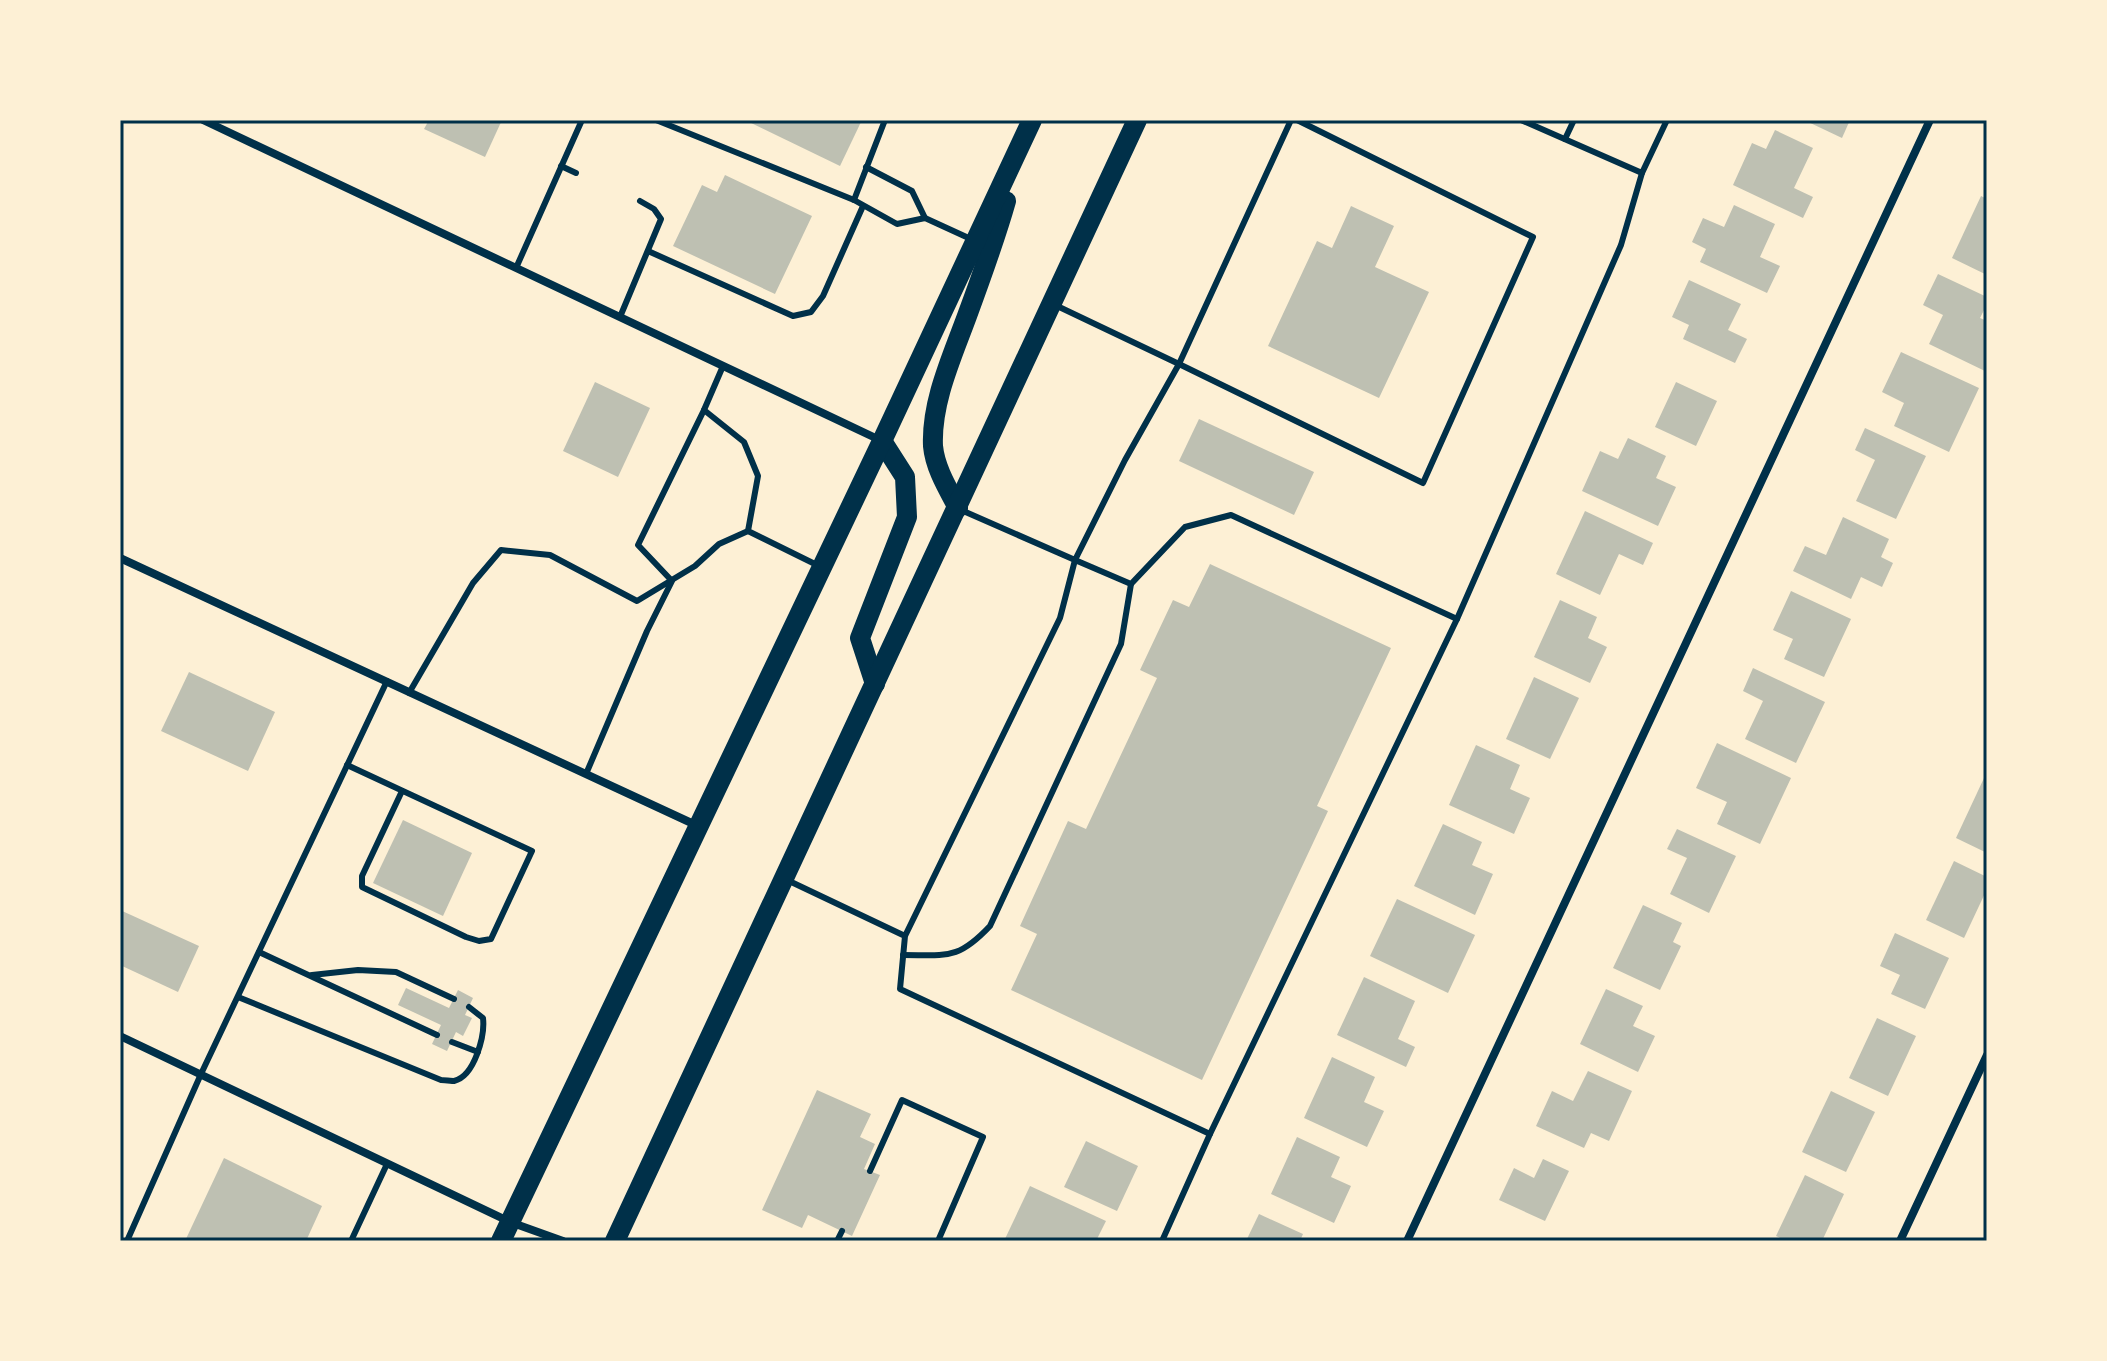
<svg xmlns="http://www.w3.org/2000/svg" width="2107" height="1361" font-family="'Noto Sans',sans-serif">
<rect width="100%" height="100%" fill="#fdf0d5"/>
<g fill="#bec0b2">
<polygon points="429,120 502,120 485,157 424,129"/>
<polygon points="745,120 857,120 861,122 840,166"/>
<polygon points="1804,120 1850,120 1842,138"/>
<polygon points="1775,130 1813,148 1794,188 1813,197 1803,218 1733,185 1752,143 1766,149"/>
<polygon points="725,175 812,216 775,294 673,246 702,185 717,192"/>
<polygon points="1981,196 1987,199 1987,275 1952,258"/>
<polygon points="1734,205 1775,224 1760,257 1780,266 1767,293 1700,262 1706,249 1692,242 1703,218 1724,227"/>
<polygon points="1351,206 1394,226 1375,267 1429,292 1379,398 1268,346 1317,241 1332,248"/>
<polygon points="1938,274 1987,297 1987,304 1980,318 1987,321 1987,372 1929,344 1943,315 1923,305"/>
<polygon points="1689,280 1741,304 1728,330 1747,339 1735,363 1683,339 1689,325 1672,317"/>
<polygon points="1901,352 1979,388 1949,452 1894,426 1904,403 1882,392"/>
<polygon points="595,382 650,408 618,477 563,451"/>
<polygon points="1676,382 1717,401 1696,446 1655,427"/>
<polygon points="1199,419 1314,472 1294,515 1179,461"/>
<polygon points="1865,428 1926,456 1896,519 1856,501 1875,460 1855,450"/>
<polygon points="1628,438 1666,456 1656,478 1676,487 1658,526 1582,491 1600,451 1618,459"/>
<polygon points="1585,511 1653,543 1643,565 1619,554 1600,595 1556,574"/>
<polygon points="1843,517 1889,539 1881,557 1893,563 1882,587 1861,577 1851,599 1793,571 1805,546 1826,555"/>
<polygon points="1210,564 1391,648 1317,806 1328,811 1202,1080 1011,990 1037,934 1020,926 1068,821 1086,829 1157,678 1140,670 1173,600 1189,607"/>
<polygon points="1791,591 1851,619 1824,677 1784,659 1793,639 1773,630"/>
<polygon points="1560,600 1597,617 1588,638 1607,647 1590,683 1534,657"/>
<polygon points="1753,668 1825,702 1796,763 1745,739 1763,701 1743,691"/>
<polygon points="189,672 275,712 248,771 161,731"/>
<polygon points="1534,677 1579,698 1550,759 1506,739"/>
<polygon points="1717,743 1791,778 1760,844 1717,824 1727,802 1696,788"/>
<polygon points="1476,745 1520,765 1510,789 1530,798 1514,834 1449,805"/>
<polygon points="1984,778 1987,779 1987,853 1956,838"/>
<polygon points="403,820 472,853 443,916 373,883"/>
<polygon points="1443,824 1482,842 1472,865 1493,874 1475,915 1414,886"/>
<polygon points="1677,829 1736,856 1709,913 1670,894 1687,858 1667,849"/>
<polygon points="1954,861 1987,877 1987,889 1964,938 1926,920"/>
<polygon points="1397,899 1475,935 1448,993 1370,956"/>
<polygon points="1643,905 1682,923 1673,942 1681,946 1660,990 1613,968"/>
<polygon points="120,910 199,946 178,992 120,965"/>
<polygon points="1895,933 1949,958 1925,1009 1891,994 1900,975 1880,966"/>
<polygon points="1364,977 1415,1001 1398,1039 1415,1047 1406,1067 1337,1035"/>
<polygon points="406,988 449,1008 458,990 473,998 465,1015 472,1018 463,1036 456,1032 447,1051 432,1044 441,1025 398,1005"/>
<polygon points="1606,989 1643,1006 1633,1026 1655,1036 1638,1072 1580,1044"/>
<polygon points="1877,1018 1916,1036 1888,1096 1849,1078"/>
<polygon points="1332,1057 1375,1077 1364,1102 1384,1111 1367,1147 1304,1118"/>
<polygon points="1588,1071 1632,1091 1609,1141 1591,1133 1584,1148 1536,1126 1552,1091 1573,1101"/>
<polygon points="817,1090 871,1114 860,1137 875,1144 864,1169 880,1175 852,1236 808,1215 802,1228 762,1210"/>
<polygon points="1831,1091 1875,1112 1846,1172 1802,1152"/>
<polygon points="1297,1137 1340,1157 1331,1177 1351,1186 1334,1223 1271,1194"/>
<polygon points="1086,1141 1138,1166 1117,1211 1064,1187"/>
<polygon points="224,1158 322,1206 306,1241 185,1241"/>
<polygon points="1543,1159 1569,1171 1545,1221 1499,1200 1514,1168 1534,1178"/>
<polygon points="1805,1175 1844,1194 1822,1241 1787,1241 1776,1236"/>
<polygon points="1030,1186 1106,1221 1096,1241 1004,1241"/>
<polygon points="1259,1214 1303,1234 1300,1241 1246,1241"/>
</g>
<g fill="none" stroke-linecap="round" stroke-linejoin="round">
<g stroke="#003049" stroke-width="6">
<polyline points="656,120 854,200 897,224 925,218 973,240"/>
<polyline points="1291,120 1179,364 1423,483 1533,237 1297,120"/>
<polyline points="1521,120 1642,173 1667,120"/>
<polyline points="1565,139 1574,120"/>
<polyline points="561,166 576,173"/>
<polyline points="866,167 912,191 925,218"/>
<polyline points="854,200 885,120"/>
<polyline points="648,251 793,316 811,312 823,296 863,206"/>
<polyline points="516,268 582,120"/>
<polyline points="620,317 661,219 654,209 640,201"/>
<polyline points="723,366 704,410 744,442 758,476 748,531 819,566"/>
<polyline points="961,510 1075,560 1125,460 1179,364 1055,305"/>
<polyline points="1457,619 1621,245 1642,173"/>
<polyline points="409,693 473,583 501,550 550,555 637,601 695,566 719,544 748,531"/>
<polyline points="347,765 532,851 491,939 479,941 466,937 362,887 362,876 402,791"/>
<polyline points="586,774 647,631 672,581 638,545 704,410"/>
<polyline points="787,880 905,936 1060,618 1075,560 1131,584 1185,527 1231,515 1457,619 1210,1134 900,989 905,936"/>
<polyline points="259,952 437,1035"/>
<path d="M903,955c45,0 55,5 87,-29l131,-282 10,-60"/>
<polyline points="312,975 358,970 396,972 454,999"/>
<path d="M238,997l203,83c1,0 12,1 13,1 21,-5 31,-46 29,-63l-14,-11"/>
<polyline points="452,1042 478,1052"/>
<polyline points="870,1171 902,1100 983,1137 938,1241"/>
<polyline points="127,1241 201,1074 387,681"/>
<polyline points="351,1241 387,1164"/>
<polyline points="837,1241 842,1231"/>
<polyline points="1162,1241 1210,1134"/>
</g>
<g stroke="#003049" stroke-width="8">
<polyline points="203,120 882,441"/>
<polyline points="120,558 698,826"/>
<polyline points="120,1036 510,1222 563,1241"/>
<polyline points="1407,1241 1930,120"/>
<polyline points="1900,1241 1987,1055"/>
</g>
<g stroke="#003049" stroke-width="20">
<path d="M958,508c-10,-19 -23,-40 -25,-62 -2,-44 19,-89 34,-130 14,-38 28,-76 39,-115"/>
<polyline points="875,684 860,638 907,517 905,477 882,441"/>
<polyline points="501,1241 882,441 1032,120"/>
<polyline points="615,1241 1137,120"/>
</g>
</g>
<rect width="2107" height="1361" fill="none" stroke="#fdf0d5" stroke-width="244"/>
<rect x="122" y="122" width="1863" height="1117" fill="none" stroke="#003049" stroke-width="3"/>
</svg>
